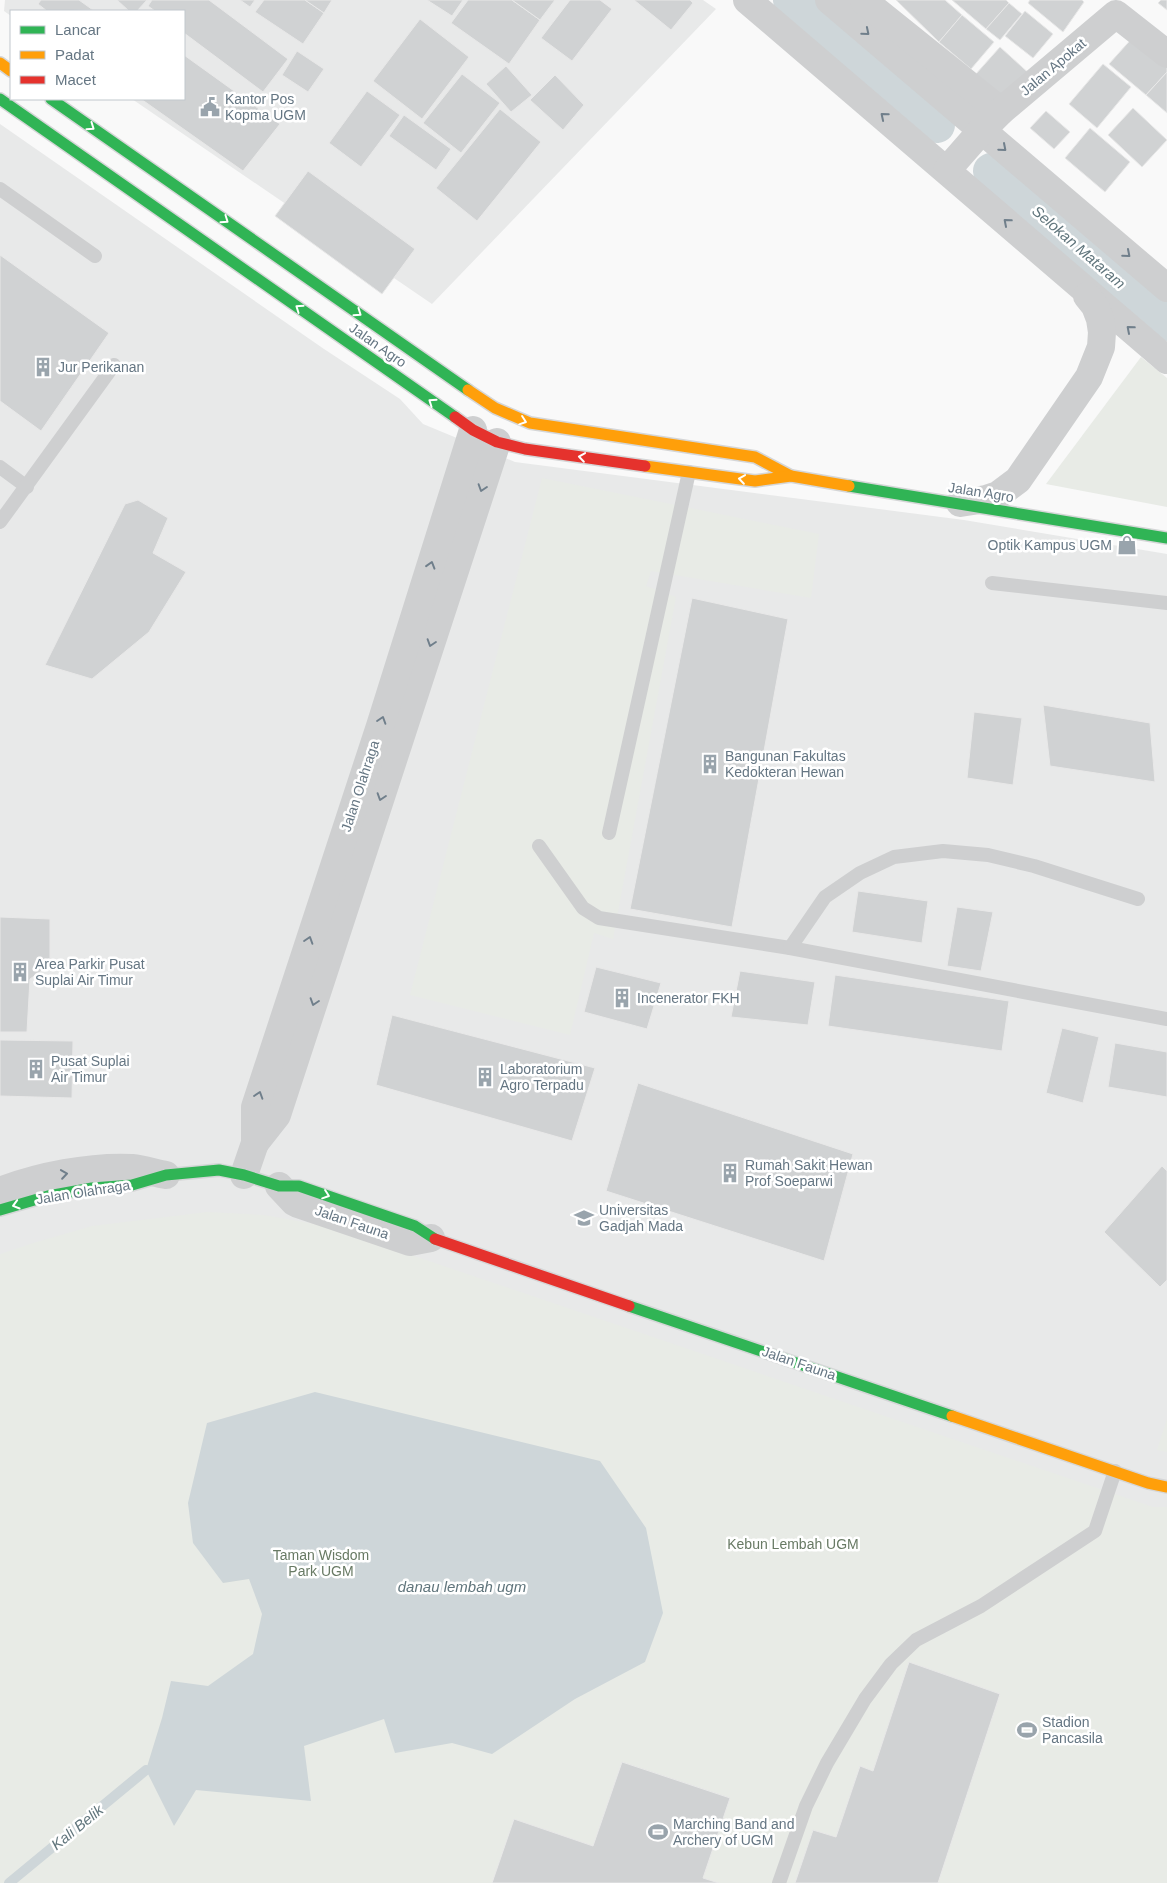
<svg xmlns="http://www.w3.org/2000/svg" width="1167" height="1883" font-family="Arial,sans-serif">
<rect width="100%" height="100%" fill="#f9f9f9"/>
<g fill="#e8e9e9">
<polygon points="5,0 703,0 716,9 432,304 132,99 184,99 184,11 11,11 11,16 4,11"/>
<polygon points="0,124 324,349 400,399 423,424 515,462 964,520 1167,554 1167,1883 0,1883"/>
</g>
<g fill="#e8ebe6">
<polygon points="1141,357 1167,378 1167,507 1046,484"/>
<polygon points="542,478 819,534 811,598 651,571 646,586 676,597 613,939 594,933 570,1035 410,995"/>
<polygon points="207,1212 264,1215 326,1226 1153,1507 1167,1507 1167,1883 0,1883 0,1254 30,1244 92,1226"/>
<polygon points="1167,1419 1167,1452 1157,1450"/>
</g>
<polygon fill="#ced6d9" points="315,1392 600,1461 646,1528 663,1613 645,1662 575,1699 492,1754 452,1743 395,1753 384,1719 304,1746 311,1801 196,1790 174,1826 146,1770 162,1718 171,1681 208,1686 253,1654 262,1614 249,1579 223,1583 193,1543 188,1503 207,1423"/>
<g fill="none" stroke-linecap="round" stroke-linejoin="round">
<polyline stroke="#ced6d9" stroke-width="10" points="9,1883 146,1770"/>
<g stroke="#ced6d9" stroke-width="36">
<polyline points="791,0 937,125"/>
<polyline points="991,171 1167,323"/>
</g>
</g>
<g fill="#d0d2d3" stroke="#e8e8e8">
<polygon points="41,0 79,0 93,10 47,11 38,4"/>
<polygon points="117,0 147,0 137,11 129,11"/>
<polygon points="152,0 209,0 288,59 263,92 184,33 184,11 155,11 148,6"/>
<polygon points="240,0 255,0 250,7"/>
<polygon points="264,0 305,0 324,13 303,44 255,12"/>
<polygon points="305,0 332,0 324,13"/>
<polygon points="427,0 463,0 452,16"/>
<polygon points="468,0 512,0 540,20 509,64 451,23"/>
<polygon points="512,0 555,0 540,20"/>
<polygon points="570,0 600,0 612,9 572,61 541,38"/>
<polygon points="634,0 690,0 693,3 671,30"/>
<polygon points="896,0 945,0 962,15 939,42"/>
<polygon points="952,0 1006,0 1009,3 986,29"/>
<polygon points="1030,0 1082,0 1084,2 1063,32 1028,3"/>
<polygon points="1161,0 1167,0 1167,10 1158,3"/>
<polygon points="1009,3 1022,14 1000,40 986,29"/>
<polygon points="1025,11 1053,34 1033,58 1005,36"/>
<polygon points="962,15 994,42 971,69 939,42"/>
<polygon points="420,19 469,57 422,119 373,81"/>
<polygon points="1135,35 1167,62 1167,72 1146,95 1109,64"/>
<polygon points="1000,47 1033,77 1008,105 975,75"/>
<polygon points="297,51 324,69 308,92 282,75"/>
<polygon points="184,55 280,124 243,171 141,99 184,99"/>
<polygon points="1103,64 1131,87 1097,128 1069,104"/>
<polygon points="506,66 532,95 511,112 486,84"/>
<polygon points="1167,72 1167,113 1146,95"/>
<polygon points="462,74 500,103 461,153 423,123"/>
<polygon points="555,75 584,105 563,130 530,100"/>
<polygon points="367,91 400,115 361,167 329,143"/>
<polygon points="1133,108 1167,140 1142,167 1108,135"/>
<polygon points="500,109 541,142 477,221 436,188"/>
<polygon points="1046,111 1070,132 1054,149 1030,128"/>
<polygon points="404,115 451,149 436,170 389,136"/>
<polygon points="1090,128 1130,162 1105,192 1065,158"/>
<polygon points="308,171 415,249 382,294 275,216"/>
<polygon points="0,255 109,333 41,431 0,401"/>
<polygon points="138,500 168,518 153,553 186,572 149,632 92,679 45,665 125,504"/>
<polygon points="692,598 788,619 732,927 630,909"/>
<polygon points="1043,705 1150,723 1155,782 1050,766"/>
<polygon points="974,712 1022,718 1013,785 967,778"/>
<polygon points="858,891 928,901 922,943 852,932"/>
<polygon points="957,907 993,912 981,971 947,966"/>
<polygon points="0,917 50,919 50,965 30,979 27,1032 0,1032"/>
<polygon points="596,967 661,983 647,1029 584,1012"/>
<polygon points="740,971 815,982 808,1025 731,1017"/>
<polygon points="835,975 1009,1001 1002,1051 828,1026"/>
<polygon points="392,1015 595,1068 572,1141 376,1085"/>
<polygon points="1062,1028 1099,1037 1083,1103 1046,1093"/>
<polygon points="0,1040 73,1041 72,1098 0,1096"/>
<polygon points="1115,1043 1167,1052 1167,1097 1108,1087"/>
<polygon points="638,1083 853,1154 824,1261 606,1191"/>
<polygon points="1162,1166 1167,1171 1167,1280 1160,1287 1104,1232"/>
<polygon points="909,1662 1000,1694 938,1883 795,1883 813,1830 836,1837 860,1766 873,1771"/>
<polygon points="622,1762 730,1798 703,1878 719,1883 492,1883 514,1819 593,1846"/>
</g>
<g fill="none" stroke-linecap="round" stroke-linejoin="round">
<defs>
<g id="fast">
<polyline points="0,99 455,417"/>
<polyline points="51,99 468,390"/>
<polyline points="849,486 1167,538"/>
<polyline points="0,1210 48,1196 92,1188 132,1185 166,1175 219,1170 244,1175 279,1186 299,1186 415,1226 435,1239"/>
<polyline points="629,1306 952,1416"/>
</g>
<g id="slow">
<polyline points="0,63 11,71"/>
<polyline points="468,390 495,408 530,423 755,457 791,476"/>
<polyline points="645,466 755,481 791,476 849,486"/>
<polyline points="952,1416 1148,1483 1167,1487"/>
</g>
<g id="jam">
<polyline points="455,417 473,430 497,442 525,449 645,466"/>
<polyline points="435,1239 629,1306"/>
</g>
</defs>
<use href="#fast" stroke="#d5d6d7" stroke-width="14"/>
<use href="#slow" stroke="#d5d6d7" stroke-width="14"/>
<use href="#jam" stroke="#d5d6d7" stroke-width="14"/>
<g stroke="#cecfd0" stroke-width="14">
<polyline points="0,189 95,256"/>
<polyline points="0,467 27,487"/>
<polyline points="0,522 114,365"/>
<polyline points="992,583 1167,603"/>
<polyline points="609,833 689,472"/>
<polyline points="539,846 583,908 599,918 790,948 1167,1019"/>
<polyline points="790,948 825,897 860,873 894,857 943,851 988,855 1034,866 1138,899"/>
<polyline points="779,1883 806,1806 827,1763 865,1699 891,1664 916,1640 981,1606 1095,1531 1115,1471"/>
</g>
<g stroke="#cecfd0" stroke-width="28">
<polyline points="747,0 1167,360"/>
<polyline points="829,0 1167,288"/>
<polyline points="865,0 864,1 1001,111"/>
<polyline points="947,170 982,130 1001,111 1116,14 1167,54"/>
<polyline points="960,503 986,499 998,495 1018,480 1089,377 1101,347 1102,332 1100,319 1095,306 1087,296"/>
<polyline points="255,1143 277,1115 497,442"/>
<polyline points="244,1175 255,1143 255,1107 380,726 473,430"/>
<polyline points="279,1186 294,1202 298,1204 410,1242 431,1238"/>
<path d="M0,1191c39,-15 90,-25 132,-23 11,1 23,5 34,7"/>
</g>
<use href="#fast" stroke="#30b455" stroke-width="11"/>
<use href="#slow" stroke="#ff9f0a" stroke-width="11"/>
<use href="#jam" stroke="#e5322d" stroke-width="11"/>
</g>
<defs><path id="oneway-chevron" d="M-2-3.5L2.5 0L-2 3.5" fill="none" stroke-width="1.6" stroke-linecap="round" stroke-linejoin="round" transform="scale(1.25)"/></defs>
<g stroke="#707f8b">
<use href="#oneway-chevron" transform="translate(866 32) rotate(40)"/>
<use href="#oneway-chevron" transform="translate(884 116) rotate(-140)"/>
<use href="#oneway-chevron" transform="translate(1003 148) rotate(41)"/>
<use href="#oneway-chevron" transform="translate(1007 222) rotate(-139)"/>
<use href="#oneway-chevron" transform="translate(1127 254) rotate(41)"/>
<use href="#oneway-chevron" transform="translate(1130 329) rotate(-139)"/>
<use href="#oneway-chevron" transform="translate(482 488) rotate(108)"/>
<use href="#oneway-chevron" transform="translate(431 565) rotate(-73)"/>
<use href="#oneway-chevron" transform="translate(431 643) rotate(108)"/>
<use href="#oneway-chevron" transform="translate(382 720) rotate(-72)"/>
<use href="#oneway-chevron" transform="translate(381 797) rotate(108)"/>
<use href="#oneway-chevron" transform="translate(309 940) rotate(-72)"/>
<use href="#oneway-chevron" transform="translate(314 1002) rotate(108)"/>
<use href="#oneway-chevron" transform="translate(259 1095) rotate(-72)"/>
<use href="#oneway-chevron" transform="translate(64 1174) rotate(-8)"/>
</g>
<g stroke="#fff">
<use href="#oneway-chevron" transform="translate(91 127) rotate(35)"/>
<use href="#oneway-chevron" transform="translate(225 220) rotate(35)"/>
<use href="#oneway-chevron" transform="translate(299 308) rotate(-145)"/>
<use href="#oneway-chevron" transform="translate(358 313) rotate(35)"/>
<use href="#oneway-chevron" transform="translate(432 402) rotate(-145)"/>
<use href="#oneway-chevron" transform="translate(523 421) rotate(19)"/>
<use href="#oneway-chevron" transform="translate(582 457) rotate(-172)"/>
<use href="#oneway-chevron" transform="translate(742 479) rotate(-172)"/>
<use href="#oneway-chevron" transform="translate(326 1195) rotate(19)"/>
<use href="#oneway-chevron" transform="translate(16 1205) rotate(164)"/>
</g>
<defs>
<symbol id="civic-bare" viewBox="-9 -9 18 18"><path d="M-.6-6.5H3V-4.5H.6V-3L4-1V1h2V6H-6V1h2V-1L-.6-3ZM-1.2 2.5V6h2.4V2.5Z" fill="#99a4ac" stroke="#fff" stroke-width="2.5" paint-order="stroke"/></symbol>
<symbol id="building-bare" viewBox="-9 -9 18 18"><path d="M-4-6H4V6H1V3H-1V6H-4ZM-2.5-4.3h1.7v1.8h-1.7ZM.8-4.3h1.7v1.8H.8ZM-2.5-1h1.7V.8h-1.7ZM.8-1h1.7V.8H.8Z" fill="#99a4ac" stroke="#fff" stroke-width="2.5" paint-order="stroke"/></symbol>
<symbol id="shop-bare" viewBox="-9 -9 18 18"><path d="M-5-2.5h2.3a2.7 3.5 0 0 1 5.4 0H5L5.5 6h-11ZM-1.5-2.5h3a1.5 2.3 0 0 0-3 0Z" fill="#99a4ac" stroke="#fff" stroke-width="2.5" paint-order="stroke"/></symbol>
<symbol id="university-bare" viewBox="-9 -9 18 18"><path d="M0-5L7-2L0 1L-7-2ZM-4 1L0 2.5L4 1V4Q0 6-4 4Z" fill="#99a4ac" stroke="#fff" stroke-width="2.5" paint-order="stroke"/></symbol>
<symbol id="stadium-bare" viewBox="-9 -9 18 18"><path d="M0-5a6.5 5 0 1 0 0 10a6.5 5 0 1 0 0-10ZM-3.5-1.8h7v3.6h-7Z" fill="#99a4ac" stroke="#fff" stroke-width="2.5" paint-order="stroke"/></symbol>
</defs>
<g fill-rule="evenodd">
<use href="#civic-bare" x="196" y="93" width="28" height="28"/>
<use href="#building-bare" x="29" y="353" width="28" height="28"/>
<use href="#shop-bare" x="1113" y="531" width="28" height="28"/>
<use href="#building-bare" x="696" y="750" width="28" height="28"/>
<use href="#building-bare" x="6" y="958" width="28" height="28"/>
<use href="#building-bare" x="608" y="984" width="28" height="28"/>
<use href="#building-bare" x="22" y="1055" width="28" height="28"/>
<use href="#building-bare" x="471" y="1063" width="28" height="28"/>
<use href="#building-bare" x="716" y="1159" width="28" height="28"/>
<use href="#university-bare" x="570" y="1204" width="28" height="28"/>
<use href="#stadium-bare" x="1013" y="1716" width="28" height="28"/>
<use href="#stadium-bare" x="644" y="1818" width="28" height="28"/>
</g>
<g text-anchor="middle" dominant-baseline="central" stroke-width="5" stroke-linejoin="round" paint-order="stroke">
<g font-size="14" fill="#657683" stroke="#fff">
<text transform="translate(1053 67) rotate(-40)">Jalan Apokat</text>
<text transform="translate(378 345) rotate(35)">Jalan Agro</text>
<text transform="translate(981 492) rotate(9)">Jalan Agro</text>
<text transform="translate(360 786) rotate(-72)">Jalan Olahraga</text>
<text transform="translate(83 1192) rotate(-9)">Jalan Olahraga</text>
<text transform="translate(352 1222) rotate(19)">Jalan Fauna</text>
<text transform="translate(799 1363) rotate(19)">Jalan Fauna</text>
</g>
<g font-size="14" fill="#657683" stroke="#fff" text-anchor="start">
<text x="225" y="99">Kantor Pos<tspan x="225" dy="16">Kopma UGM</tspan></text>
<text x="58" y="367">Jur Perikanan</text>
<text x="1112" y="545" text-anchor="end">Optik Kampus UGM</text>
<text x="725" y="756">Bangunan Fakultas<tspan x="725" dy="16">Kedokteran Hewan</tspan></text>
<text x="35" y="964">Area Parkir Pusat<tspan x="35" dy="16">Suplai Air Timur</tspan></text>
<text x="637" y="998">Incenerator FKH</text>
<text x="51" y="1061">Pusat Suplai<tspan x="51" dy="16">Air Timur</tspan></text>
<text x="500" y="1069">Laboratorium<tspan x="500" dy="16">Agro Terpadu</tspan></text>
<text x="745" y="1165">Rumah Sakit Hewan<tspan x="745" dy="16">Prof Soeparwi</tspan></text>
<text x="599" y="1210">Universitas<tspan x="599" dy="16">Gadjah Mada</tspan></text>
<text x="1042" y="1722">Stadion<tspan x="1042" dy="16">Pancasila</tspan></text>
<text x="673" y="1824">Marching Band and<tspan x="673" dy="16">Archery of UGM</tspan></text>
</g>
<g font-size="14" fill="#687a64" stroke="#fff">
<text x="793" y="1544">Kebun Lembah UGM</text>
<text x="321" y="1555">Taman Wisdom<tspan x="321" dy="16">Park UGM</tspan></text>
</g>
<g font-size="15" font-style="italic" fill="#60757c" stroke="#fff">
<text transform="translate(1079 247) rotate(41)">Selokan Mataram</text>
<text x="462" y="1586">danau lembah ugm</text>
<text transform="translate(77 1827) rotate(-39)">Kali Belik</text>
</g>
</g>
<rect x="10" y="10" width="175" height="90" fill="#ffffff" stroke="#c1c8cd"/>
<rect x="20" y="26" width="25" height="8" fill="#30b455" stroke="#c1c8cd"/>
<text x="55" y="35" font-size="15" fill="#657683">Lancar</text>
<rect x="20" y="51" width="25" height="8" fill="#ff9f0a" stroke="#c1c8cd"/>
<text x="55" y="60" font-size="15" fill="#657683">Padat</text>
<rect x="20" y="76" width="25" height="8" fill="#e5322d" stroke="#c1c8cd"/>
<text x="55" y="85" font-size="15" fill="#657683">Macet</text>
</svg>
